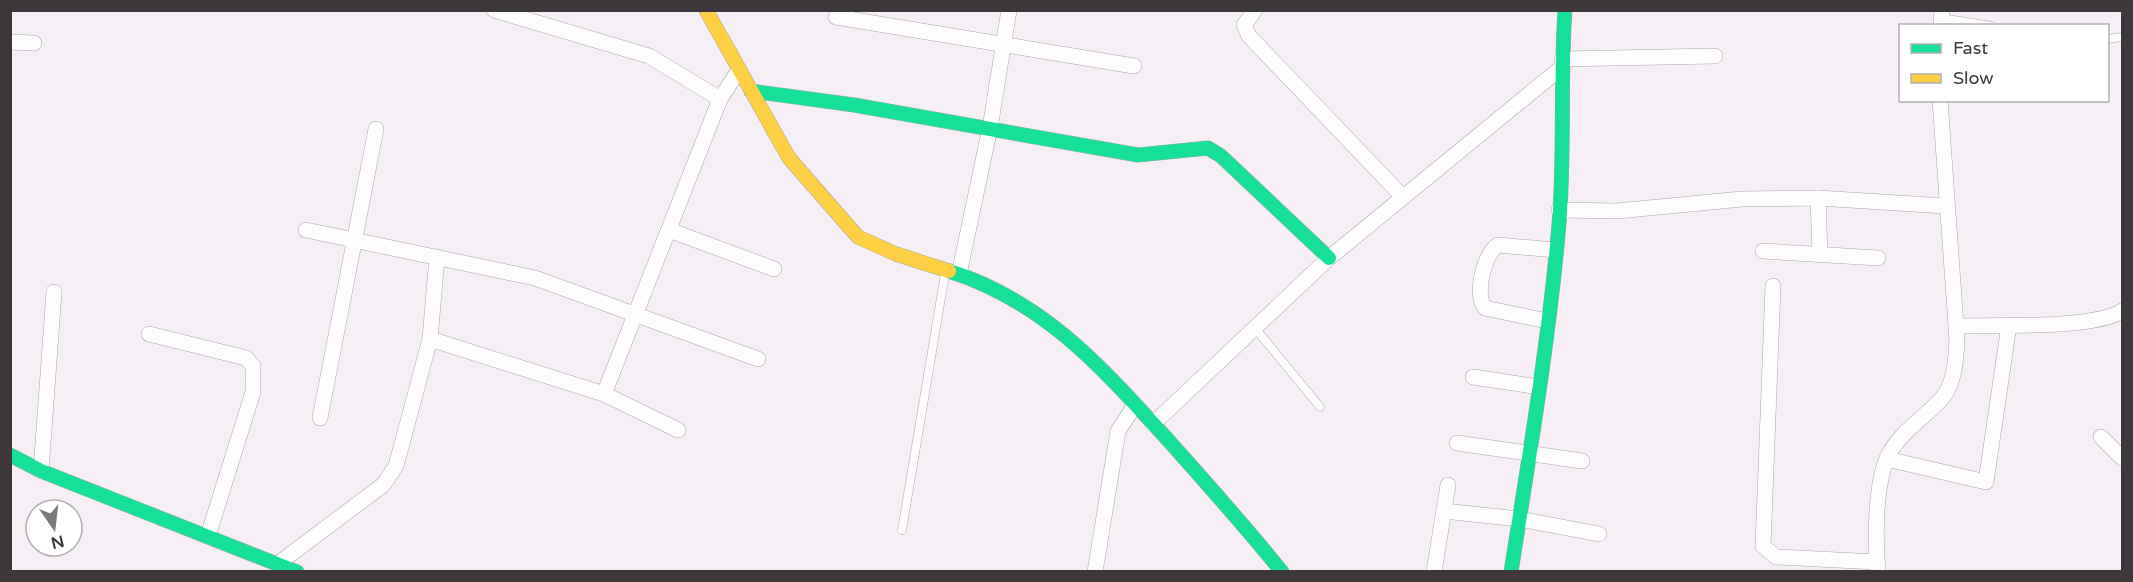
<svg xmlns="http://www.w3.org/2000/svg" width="2133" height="582" font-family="'Varela Round',sans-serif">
<rect width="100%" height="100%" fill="#f6f0f6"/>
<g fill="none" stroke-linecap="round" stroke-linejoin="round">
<defs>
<g id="lane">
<polyline points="1941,18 1992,26"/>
<polyline points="2108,39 2122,37"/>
<polyline points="1255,328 1320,407"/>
<polyline points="902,530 945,274"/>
</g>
<g id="street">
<polyline points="494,10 649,56 720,99"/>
<polyline points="1255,10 1244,25 1249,36 1402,196"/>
<polyline points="836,17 1134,66"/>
<polyline points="1941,26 1942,10"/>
<polyline points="10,42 34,43"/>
<polyline points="1562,59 1715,56"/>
<polyline points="1818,198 1820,254"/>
<polyline points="1559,210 1617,211 1742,199 1818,198 1946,206"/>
<polyline points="306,230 535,278 758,359"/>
<polyline points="669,230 774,269"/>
<polyline points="1763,251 1878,258"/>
<polyline points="959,274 990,128 1009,10"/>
<polyline points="1773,286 1763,546 1776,557 1877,562"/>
<path d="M1547,321l-62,-13c-11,-13 -1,-55 13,-63l58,5"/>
<path d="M1956,326c37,-1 139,3 166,-15"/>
<polyline points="149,334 246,358 253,366 253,392 208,536"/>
<polyline points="430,339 604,394 678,430"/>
<polyline points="1473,377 1539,387"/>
<polyline points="604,394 720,99 739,70"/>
<polyline points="320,418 376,129"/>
<polyline points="1153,424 1329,258 1561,68"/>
<polyline points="2101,437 2122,458"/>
<polyline points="1457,443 1582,461"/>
<polyline points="1887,459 1986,482 2009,325"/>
<polyline points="41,471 54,292"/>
<polyline points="1444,511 1519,519 1599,534"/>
<polyline points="279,572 279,563 383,485 396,466 430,339 437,257"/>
<polyline points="1095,572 1118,431 1135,405"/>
<polyline points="1434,572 1448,485"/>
<path d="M1878,572c-3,-32 -3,-85 9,-114 12,-26 38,-40 56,-61 12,-15 13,-39 14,-57l-17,-240"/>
</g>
<g id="fast">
<polyline points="751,91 854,105 1138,155 1208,148 1221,156 1329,258"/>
<path d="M949,271c97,31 154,98 220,170 38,43 77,86 113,131"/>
<polyline points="10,455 41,471 297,572"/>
<path d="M1511,572c18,-115 38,-231 48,-348 6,-71 1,-143 6,-214"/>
</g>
<polyline id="slow" points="706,10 789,158 858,237 896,254 949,271"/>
</defs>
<use href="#lane" stroke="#aaa5a9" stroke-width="9"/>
<use href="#street" stroke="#aaa5a9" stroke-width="16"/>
<use href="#fast" stroke="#aaa5a9" stroke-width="15"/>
<use href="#slow" stroke="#aaa5a9" stroke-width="15"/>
<use href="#lane" stroke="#fefdfe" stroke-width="8"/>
<use href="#street" stroke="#fefdfe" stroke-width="15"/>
<use href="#fast" stroke="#16e098" stroke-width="14"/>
<use href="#slow" stroke="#ffcf43" stroke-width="14"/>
</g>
<rect width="2133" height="582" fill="none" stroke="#3c383c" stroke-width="24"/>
<rect x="1899" y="24" width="210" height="78" fill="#ffffff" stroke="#b1afb1" stroke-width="1.5"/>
<rect x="1911" y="44" width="30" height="9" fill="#16e098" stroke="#b1afb1" stroke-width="1.5"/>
<text x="1953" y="54" font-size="18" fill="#3c383c">Fast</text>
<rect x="1911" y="74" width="30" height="9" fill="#ffcf43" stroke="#b1afb1" stroke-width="1.5"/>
<text x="1953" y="84" font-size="18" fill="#3c383c">Slow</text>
<g transform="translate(54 528) rotate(166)"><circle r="28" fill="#ffffff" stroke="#b1afb1" stroke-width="1.5"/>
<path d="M0-4.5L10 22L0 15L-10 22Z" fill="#7d787d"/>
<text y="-9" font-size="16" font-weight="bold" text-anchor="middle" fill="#3c383c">N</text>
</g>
</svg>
